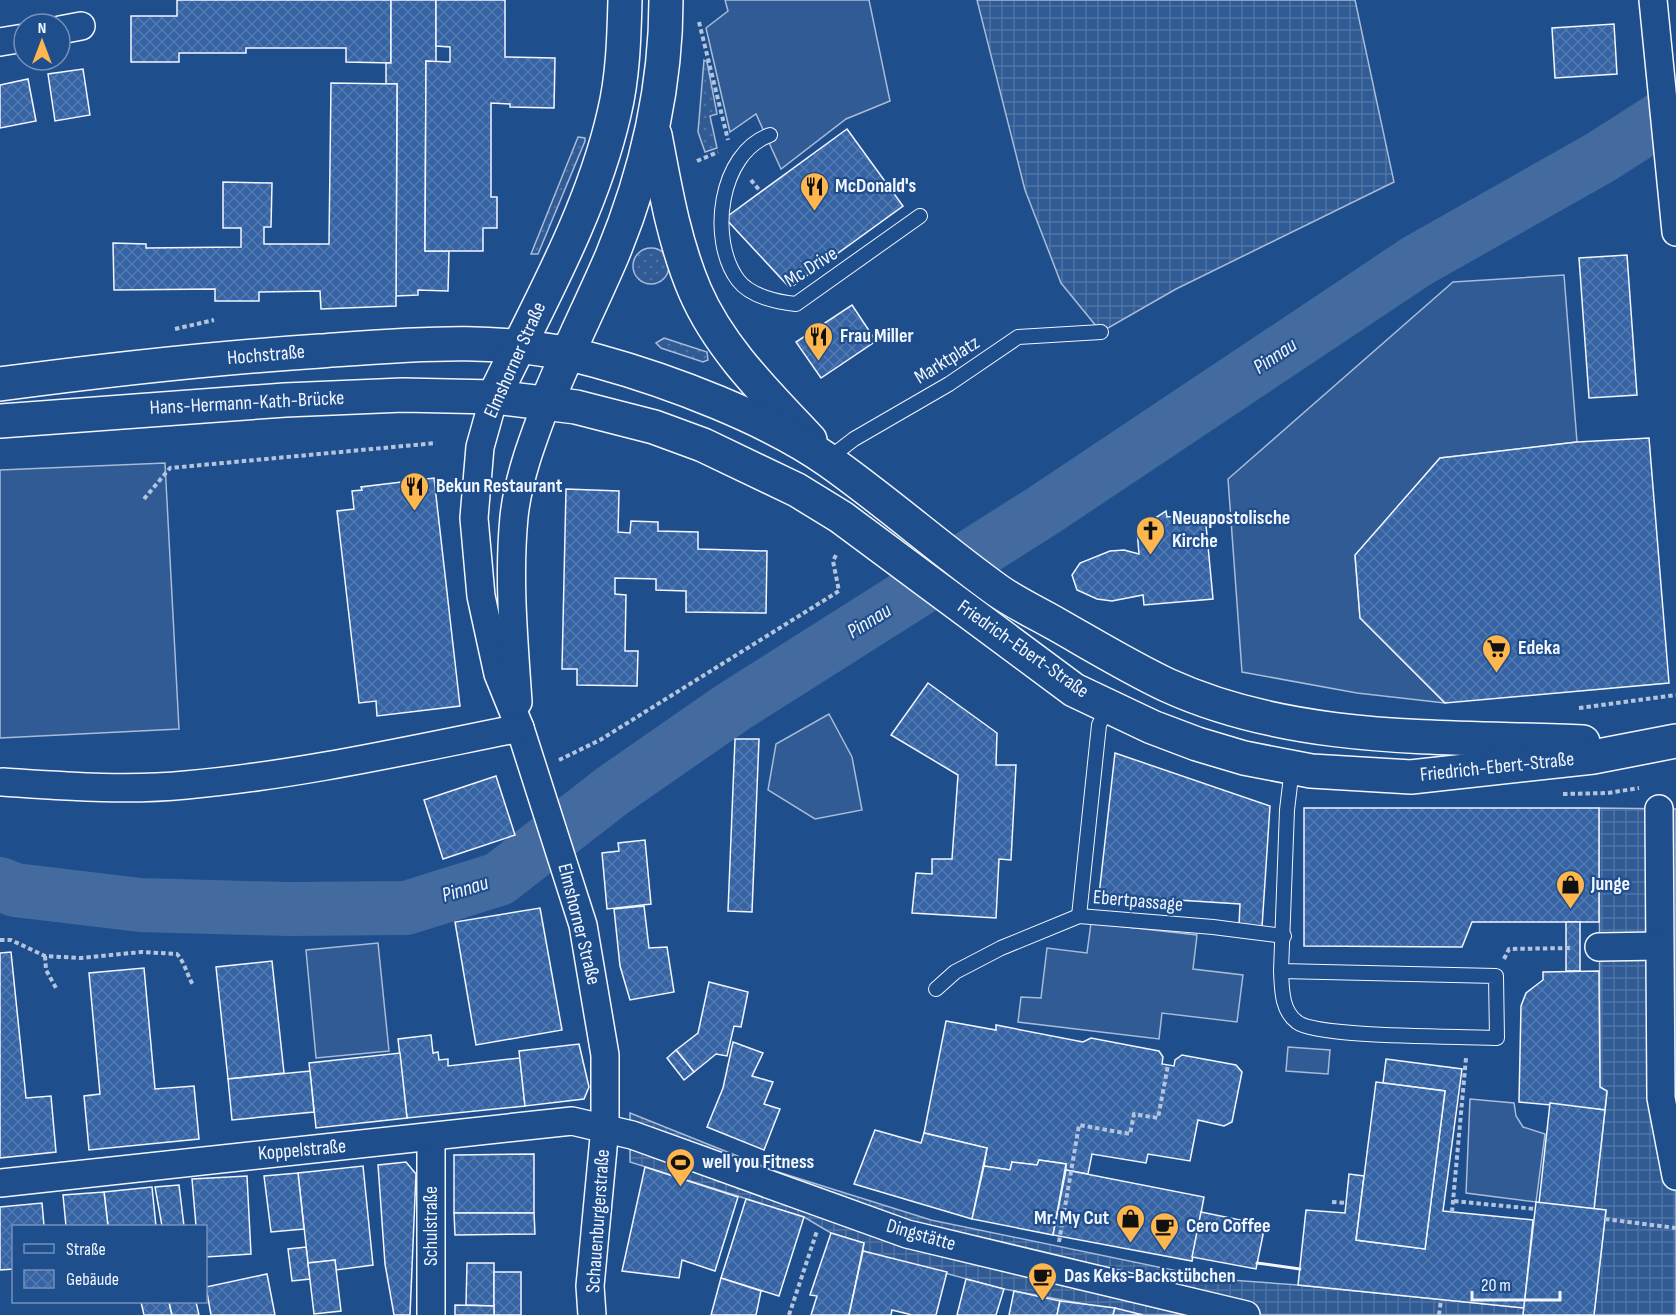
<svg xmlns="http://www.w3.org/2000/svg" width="1676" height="1315" font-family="'Sofia Sans Condensed',sans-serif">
<defs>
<pattern id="grass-dots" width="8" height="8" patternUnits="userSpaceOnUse" patternTransform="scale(1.5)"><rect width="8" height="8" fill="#305b95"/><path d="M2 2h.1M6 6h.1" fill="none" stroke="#4e73a5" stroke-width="1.8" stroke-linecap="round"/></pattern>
<pattern id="plaza-grid" width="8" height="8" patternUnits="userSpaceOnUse" patternTransform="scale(1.5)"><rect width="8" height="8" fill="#305b95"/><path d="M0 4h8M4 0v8" fill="none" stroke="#4e73a5"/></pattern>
<pattern id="building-cross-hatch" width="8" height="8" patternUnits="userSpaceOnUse" patternTransform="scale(1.5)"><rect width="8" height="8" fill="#3563a3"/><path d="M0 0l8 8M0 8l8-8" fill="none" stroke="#537ab1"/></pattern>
</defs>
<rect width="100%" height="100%" fill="#1f4e8c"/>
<g fill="url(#grass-dots)" stroke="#a8bbd7" stroke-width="1.5">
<polygon points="704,60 707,62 717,114 710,116 717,148 705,152 698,132"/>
<polygon points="578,137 585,138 585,141 538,254 531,254"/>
<circle cx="651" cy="266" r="18"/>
<polygon points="664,338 707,352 708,360 703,362 661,348 656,343"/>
</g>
<g fill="#305b95" stroke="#a8bbd7" stroke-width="1.5">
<polygon points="725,0 869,0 890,101 846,119 781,169 756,114 730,132 706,28 728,11"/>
<polygon points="1564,275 1577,442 1440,458 1355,556 1360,618 1445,703 1357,693 1242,672 1228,479 1453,282"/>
<polygon points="165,463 179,729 0,738 0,470"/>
<polygon points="829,714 852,757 862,810 815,819 768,790 776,744"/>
<polygon points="1091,923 1197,935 1193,969 1243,975 1237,1022 1162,1013 1159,1039 1018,1022 1021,997 1041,998 1047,948 1087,953"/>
<polygon points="378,943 389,1051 316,1058 306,950"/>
<polygon points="1288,1047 1330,1050 1328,1074 1286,1071"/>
<polygon points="1470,1099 1514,1103 1516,1116 1523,1127 1545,1134 1536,1202 1466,1193"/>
</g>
<g fill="url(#plaza-grid)" stroke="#a8bbd7" stroke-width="1.5">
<polygon points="977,0 1355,0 1394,182 1176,289 1101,332 1061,283 1025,190"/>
<polygon points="1599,808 1676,809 1676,1315 1594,1315 1606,1210 1594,1209 1607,1092 1600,1087"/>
<polygon points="630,1113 775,1171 931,1220 1216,1279 1298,1285 1524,1308 1523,1315 1143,1315 1004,1289 863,1251 864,1243 831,1233 804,1217 630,1162"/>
</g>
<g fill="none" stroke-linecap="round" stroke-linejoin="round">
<polyline stroke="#446ba0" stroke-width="54" points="0,884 15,890 140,905 288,909 406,908 499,879 612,791 733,707 1044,510 1417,261 1601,157 1676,109"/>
</g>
<g fill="url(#building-cross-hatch)" stroke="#f2f6ff" stroke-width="1.5">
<polygon points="177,0 391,0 391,63 346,62 346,48 246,48 246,53 179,53 179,62 131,62 131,16 177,16"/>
<polygon points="391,0 436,0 436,62 426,61 425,251 449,251 448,291 418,290 418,295 396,296 397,84 386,84 386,63 391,63"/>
<polygon points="436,0 505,0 505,57 555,58 554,108 510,107 510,104 491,103 491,197 497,197 497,228 483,228 483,251 425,251 426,61 450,62 450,47 436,46"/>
<polygon points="1614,24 1617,74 1555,78 1552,28"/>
<polygon points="83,69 90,115 55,121 48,74"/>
<polygon points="28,79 36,121 0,128 0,85"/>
<polygon points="331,83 397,84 396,306 321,309 320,291 259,292 259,301 215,301 215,289 114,290 113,243 146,244 146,248 241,247 241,228 223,228 223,182 272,183 271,227 264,227 264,244 329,244"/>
<polygon points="847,129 903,206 790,288 725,218"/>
<polygon points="1627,255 1637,395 1589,398 1579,258"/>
<polygon points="852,305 876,341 821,378 796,342"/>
<polygon points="1649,438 1669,683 1445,703 1360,618 1355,555 1440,458 1577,442"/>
<polygon points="434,478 460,706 377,716 376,701 359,703 337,511 354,509 352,491 362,490 361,487"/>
<polygon points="566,489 619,491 618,532 630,533 631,521 658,522 658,531 698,532 698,549 767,551 766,613 686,612 686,591 656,590 656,579 615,578 615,594 626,595 625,651 638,651 637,686 577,685 577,669 562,669"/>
<polygon points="1166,511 1167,517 1205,514 1213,599 1144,605 1143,595 1112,601 1097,599 1077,590 1072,575 1080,563 1110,551 1124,550 1139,554 1137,530"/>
<polygon points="928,683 997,733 996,765 1016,765 1011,860 999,859 996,918 912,913 916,873 932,874 932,859 952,859 958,775 891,735"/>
<polygon points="735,739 759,739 752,912 728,911"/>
<polygon points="1115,753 1270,806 1262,927 1239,925 1240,904 1099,895"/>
<polygon points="496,776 515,835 443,859 424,800"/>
<polygon points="1304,808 1599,808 1599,922 1472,922 1462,947 1304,946"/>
<polygon points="645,840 651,904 607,909 602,853 619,851 618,843"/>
<polygon points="644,906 649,948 667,947 674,992 630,1000 620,966 614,909"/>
<polygon points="540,908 562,1030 476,1045 455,922"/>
<rect x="1566" y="922" width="14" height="49"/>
<polygon points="11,952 26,1098 51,1096 56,1152 0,1158 0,953"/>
<polygon points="272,961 284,1073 228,1079 216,967"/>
<polygon points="144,968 155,1089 194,1086 199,1139 89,1150 84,1096 100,1094 89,973"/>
<polygon points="1599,971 1600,1087 1607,1091 1605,1110 1519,1102 1521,1006 1526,993 1543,980 1543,972"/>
<polygon points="709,982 748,992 741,1027 734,1026 727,1056 716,1054 694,1072 676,1050 698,1033"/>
<polygon points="946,1021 996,1030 996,1025 1083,1042 1091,1038 1159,1051 1163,1057 1162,1064 1174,1066 1175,1060 1182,1055 1236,1065 1242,1072 1232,1122 1224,1126 1198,1120 1190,1161 1148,1154 1146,1163 1092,1154 1088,1174 1066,1170 1066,1164 1039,1160 1037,1165 1012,1162 1010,1170 984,1166 987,1148 924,1133"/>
<polygon points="431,1035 433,1053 438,1052 439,1060 448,1059 448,1066 520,1058 525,1106 407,1118 398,1039"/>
<polygon points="733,1042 763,1053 752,1076 773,1082 764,1104 780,1109 764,1150 707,1127 723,1088"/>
<polygon points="579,1044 589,1087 584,1099 525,1106 519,1051"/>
<polygon points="676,1050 694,1072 684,1080 667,1058"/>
<polygon points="400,1053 407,1118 316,1128 309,1063"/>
<polygon points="1386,1059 1462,1069 1443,1211 1533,1220 1524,1308 1298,1285 1306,1210 1345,1213 1349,1174 1364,1176 1356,1240 1425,1249 1445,1091 1383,1083"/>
<polygon points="310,1071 314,1112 232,1120 228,1079"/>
<polygon points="1376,1082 1445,1091 1425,1249 1356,1240"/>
<polygon points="1550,1103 1605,1110 1594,1209 1539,1203"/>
<polygon points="875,1130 921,1143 924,1133 987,1148 972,1219 854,1184"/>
<polygon points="534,1154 534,1213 454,1213 454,1155"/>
<polygon points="1039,1160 1066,1164 1053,1235 972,1219 984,1166 1010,1170 1012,1162 1037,1165"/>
<polygon points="406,1162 416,1174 410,1315 394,1315 385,1264 378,1165"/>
<polygon points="363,1166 373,1265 336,1270 335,1260 308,1263 298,1173"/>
<polygon points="645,1167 738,1197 715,1271 682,1260 679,1278 622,1271"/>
<polygon points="1066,1170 1204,1197 1192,1261 1053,1235"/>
<polygon points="298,1173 304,1229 271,1232 264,1176"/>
<polygon points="247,1176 251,1254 206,1257 206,1226 196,1226 192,1179"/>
<polygon points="179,1185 184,1226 162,1226 155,1187"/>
<polygon points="152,1187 156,1226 162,1226 108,1226 104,1192"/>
<polygon points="104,1192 108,1226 66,1226 63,1195"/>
<polygon points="746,1199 804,1217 779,1296 721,1278"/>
<polygon points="1536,1202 1606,1210 1594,1315 1523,1315"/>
<polygon points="42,1203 44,1226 14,1226 14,1269 0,1270 0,1207"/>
<polygon points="1201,1212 1265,1225 1256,1269 1192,1257"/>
<polygon points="454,1213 534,1213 535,1234 455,1235"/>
<polygon points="831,1233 864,1243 849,1315 811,1315 817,1296 810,1295"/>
<polygon points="306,1247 310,1279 292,1281 288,1249"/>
<polygon points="863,1251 947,1272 936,1315 912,1315 892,1310 891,1315 849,1315"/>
<polygon points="335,1260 341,1311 314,1314 308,1263"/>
<polygon points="467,1263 494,1263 494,1306 466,1305"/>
<rect x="494" y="1272" width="27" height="43"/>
<polygon points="267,1274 275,1315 211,1315 206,1287"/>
<polygon points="721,1278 761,1291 756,1315 711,1315"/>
<polygon points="966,1279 1004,1289 996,1315 957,1315"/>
<polygon points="1014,1291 1060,1301 1057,1315 1009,1315"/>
<polygon points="1060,1301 1115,1308 1113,1315 1057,1315"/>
<polygon points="141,1302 169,1302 172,1315 144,1315"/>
<polygon points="169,1302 196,1302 199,1315 172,1315"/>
<polygon points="455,1305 494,1306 494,1315 455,1315"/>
<polygon points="1115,1308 1143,1315 1113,1315"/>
</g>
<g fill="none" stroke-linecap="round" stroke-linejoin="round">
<defs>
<g id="lane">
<path d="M770,135c-51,18 -62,105 -32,145 12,16 39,22 58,24l124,-88"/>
<polyline points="828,459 854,439 949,384 1018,337 1101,332"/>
<polyline points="1079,916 1099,725 1108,706"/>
<path d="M1281,971l215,5 1,62c-35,-2 -180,0 -200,-16 -16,-12 -15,-34 -16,-51l6,-161 5,-42"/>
<polyline points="936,989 955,972 1001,948 1079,916 1213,927 1284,936"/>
</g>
<g id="street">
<polyline points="1653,0 1676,232"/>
<polyline points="60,30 81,26"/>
<polyline points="0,42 24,38"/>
<polyline points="494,397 480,447 474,518 481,596 498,674 520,728 583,925 605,1055 605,1127 590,1286 592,1315"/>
<path d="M518,702c-4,-61 -10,-123 -4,-185 4,-39 19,-78 33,-115"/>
<path d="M3,782c61,4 122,9 183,3 113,-10 223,-35 334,-57"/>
<polyline points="1659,809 1661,1098 1676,1176"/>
<polyline points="1599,947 1659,946"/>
<polyline points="431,1137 431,1315"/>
<polyline points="0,1183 572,1121 632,1135 907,1234 1246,1315"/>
</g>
<g id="secondary">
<path d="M655,135c10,53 19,107 40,156 25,58 73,104 115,149"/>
<path d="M0,384c106,-14 213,-26 320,-33 93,-7 186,-16 277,10 73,20 171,57 232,100 58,41 111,88 168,129 18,13 40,23 59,34 37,21 73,43 111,61 129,59 278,51 416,57"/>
<path d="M494,397c44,-92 97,-183 120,-283 9,-37 10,-76 11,-114"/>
<path d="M547,402c20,-50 44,-97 65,-146 34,-82 54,-167 54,-256"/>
<polyline points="0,421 285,400 403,395 494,397 576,407 654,427 703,445 797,490 841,517 1074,690 1152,727 1197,744 1244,758 1311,771 1411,777 1593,757 1676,741"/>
</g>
</defs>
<use href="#lane" stroke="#f2f6ff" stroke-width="16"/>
<use href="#street" stroke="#f2f6ff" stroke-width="30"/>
<use href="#secondary" stroke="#f2f6ff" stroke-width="36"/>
<g stroke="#b3c4dc" stroke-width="4" stroke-dasharray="4.5 3" stroke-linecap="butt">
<polyline points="699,22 728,140"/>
<polyline points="697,161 718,152"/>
<polyline points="751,180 760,191"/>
<polyline points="175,329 214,320"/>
<polyline points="144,499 170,468 436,443"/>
<polyline points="1579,708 1676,695"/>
<polyline points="559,760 600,740 839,591 833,561 837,553"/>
<polyline points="1563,794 1608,793 1639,788"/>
<path d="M0,940h11l34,16 36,2 61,-6 35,2c8,9 10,21 16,31"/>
<polyline points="45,956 46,970 56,988"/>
<polyline points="1504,959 1509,949 1572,948"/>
<polyline points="1454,1201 1535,1209"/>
<polyline points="1332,1202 1346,1203"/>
<polyline points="1452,1212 1466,1058"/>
<polyline points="1605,1219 1676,1228"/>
<polyline points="1059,1242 1079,1125 1130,1134 1134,1114 1158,1118 1168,1065"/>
<polyline points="789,1315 817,1231"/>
<polyline points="1439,1315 1441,1300"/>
</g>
<use href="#lane" stroke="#1f4e8c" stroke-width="14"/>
<use href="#street" stroke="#1f4e8c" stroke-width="27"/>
<use href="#secondary" stroke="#1f4e8c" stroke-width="33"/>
<polyline stroke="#f2f6ff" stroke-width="3" points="1257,1263 1300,1269"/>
</g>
<defs>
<symbol id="restaurant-pin" viewBox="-11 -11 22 30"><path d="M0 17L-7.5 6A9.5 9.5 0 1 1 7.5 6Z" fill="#ffb74d" stroke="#1f4e8c"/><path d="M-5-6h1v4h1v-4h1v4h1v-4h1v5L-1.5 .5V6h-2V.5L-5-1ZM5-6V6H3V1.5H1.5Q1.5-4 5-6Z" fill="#111"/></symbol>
<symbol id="church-pin" viewBox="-11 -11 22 30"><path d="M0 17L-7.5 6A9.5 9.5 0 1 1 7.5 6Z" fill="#ffb74d" stroke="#1f4e8c"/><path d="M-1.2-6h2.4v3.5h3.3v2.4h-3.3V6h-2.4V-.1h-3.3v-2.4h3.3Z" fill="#111"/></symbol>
<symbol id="supermarket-pin" viewBox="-11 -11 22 30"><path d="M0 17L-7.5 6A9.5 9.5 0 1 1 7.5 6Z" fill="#ffb74d" stroke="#1f4e8c"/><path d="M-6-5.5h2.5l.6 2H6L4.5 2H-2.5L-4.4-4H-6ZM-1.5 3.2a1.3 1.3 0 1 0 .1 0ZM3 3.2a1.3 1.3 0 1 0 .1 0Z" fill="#111"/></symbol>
<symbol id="shop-pin" viewBox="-11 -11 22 30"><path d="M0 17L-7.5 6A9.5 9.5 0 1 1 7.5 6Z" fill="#ffb74d" stroke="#1f4e8c"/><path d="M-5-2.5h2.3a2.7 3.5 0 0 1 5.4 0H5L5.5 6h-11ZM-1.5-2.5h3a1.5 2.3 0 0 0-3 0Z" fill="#111"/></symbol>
<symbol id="stadium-pin" viewBox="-11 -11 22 30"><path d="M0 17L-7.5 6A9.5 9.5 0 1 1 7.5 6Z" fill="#ffb74d" stroke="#1f4e8c"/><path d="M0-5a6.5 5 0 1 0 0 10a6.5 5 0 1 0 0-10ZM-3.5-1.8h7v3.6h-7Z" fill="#111"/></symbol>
<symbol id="cafe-pin" viewBox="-11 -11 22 30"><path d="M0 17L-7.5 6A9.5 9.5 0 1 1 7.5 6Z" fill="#ffb74d" stroke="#1f4e8c"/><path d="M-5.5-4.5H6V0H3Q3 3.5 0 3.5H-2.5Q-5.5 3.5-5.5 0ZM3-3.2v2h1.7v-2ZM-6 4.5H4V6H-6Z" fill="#111"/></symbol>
</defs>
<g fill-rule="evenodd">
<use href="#restaurant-pin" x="798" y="170" width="33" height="45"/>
<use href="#restaurant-pin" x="802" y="320" width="33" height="45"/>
<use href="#restaurant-pin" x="398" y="470" width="33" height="45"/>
<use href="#church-pin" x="1134" y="514" width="33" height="45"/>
<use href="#supermarket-pin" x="1480" y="632" width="33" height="45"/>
<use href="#shop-pin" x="1554" y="868" width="33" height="45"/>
<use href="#stadium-pin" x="664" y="1146" width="33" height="45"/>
<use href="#shop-pin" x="1114" y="1202" width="33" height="45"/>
<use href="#cafe-pin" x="1148" y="1210" width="33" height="45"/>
<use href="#cafe-pin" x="1026" y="1260" width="33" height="45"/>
</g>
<g text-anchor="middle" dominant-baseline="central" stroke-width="4.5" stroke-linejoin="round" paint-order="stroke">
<g font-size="20" font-weight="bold" fill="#f2f6ff" stroke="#1f4e8c" text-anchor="start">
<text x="835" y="186">McDonald's</text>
<text x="840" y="336">Frau Miller</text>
<text x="436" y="486">Bekun Restaurant</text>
<text x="1172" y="518">Neuapostolische<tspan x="1172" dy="23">Kirche</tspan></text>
<text x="1518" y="648">Edeka</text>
<text x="1591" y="884">Junge</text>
<text x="702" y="1162">well you Fitness</text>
<text x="1109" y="1218" text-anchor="end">Mr. My Cut</text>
<text x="1186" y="1226">Cero Coffee</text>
<text x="1064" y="1276">Das Keks-Backstübchen</text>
</g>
<g font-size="20" fill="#f2f6ff" stroke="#1f4e8c">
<text transform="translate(811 267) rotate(-32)">Mc Drive</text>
<text transform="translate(266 355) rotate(-5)">Hochstraße</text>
<text transform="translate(515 360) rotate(-66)">Elmshorner Straße</text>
<text transform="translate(947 360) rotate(-32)">Marktplatz</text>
<text transform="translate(247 403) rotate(-3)">Hans-Hermann-Kath-Brücke</text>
<text transform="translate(1023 649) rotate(35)">Friedrich-Ebert-Straße</text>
<text transform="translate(1497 767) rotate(-6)">Friedrich-Ebert-Straße</text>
<text transform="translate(1138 901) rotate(5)">Ebertpassage</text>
<text transform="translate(579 924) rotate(76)">Elmshorner Straße</text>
<text transform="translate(302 1150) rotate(-5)">Koppelstraße</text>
<text transform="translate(598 1221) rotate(-86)">Schauenburgerstraße</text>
<text transform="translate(431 1226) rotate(-90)">Schulstraße</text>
<text transform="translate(921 1235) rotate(16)">Dingstätte</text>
</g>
<g font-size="21" font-style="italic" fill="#f2f6ff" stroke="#1f4e8c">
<text transform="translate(1275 356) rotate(-34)">Pinnau</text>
<text transform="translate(869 621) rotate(-32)">Pinnau</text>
<text transform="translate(465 889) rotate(-17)">Pinnau</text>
</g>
</g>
<rect x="12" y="1225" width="195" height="78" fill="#1f4e8c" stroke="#7391ba" stroke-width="1.5"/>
<rect x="24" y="1244" width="30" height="9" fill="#1f4e8c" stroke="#7391ba" stroke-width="1.5"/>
<text x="66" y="1255" font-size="18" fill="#f2f6ff">Straße</text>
<rect x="24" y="1270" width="30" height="18" fill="url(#building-cross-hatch)" stroke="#7391ba" stroke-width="1.5"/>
<text x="66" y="1285" font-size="18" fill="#f2f6ff">Gebäude</text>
<g transform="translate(42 42)"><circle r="28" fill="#1f4e8c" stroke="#7391ba" stroke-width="1.5"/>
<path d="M0-4.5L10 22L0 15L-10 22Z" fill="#ffb74d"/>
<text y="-9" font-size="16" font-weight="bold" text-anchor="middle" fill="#f2f6ff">N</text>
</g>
<path d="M1472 1291v9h88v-9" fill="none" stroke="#f2f6ff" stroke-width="3"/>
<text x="1481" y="1291" font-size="18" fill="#f2f6ff" stroke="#1f4e8c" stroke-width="4.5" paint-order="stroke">20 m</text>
</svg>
